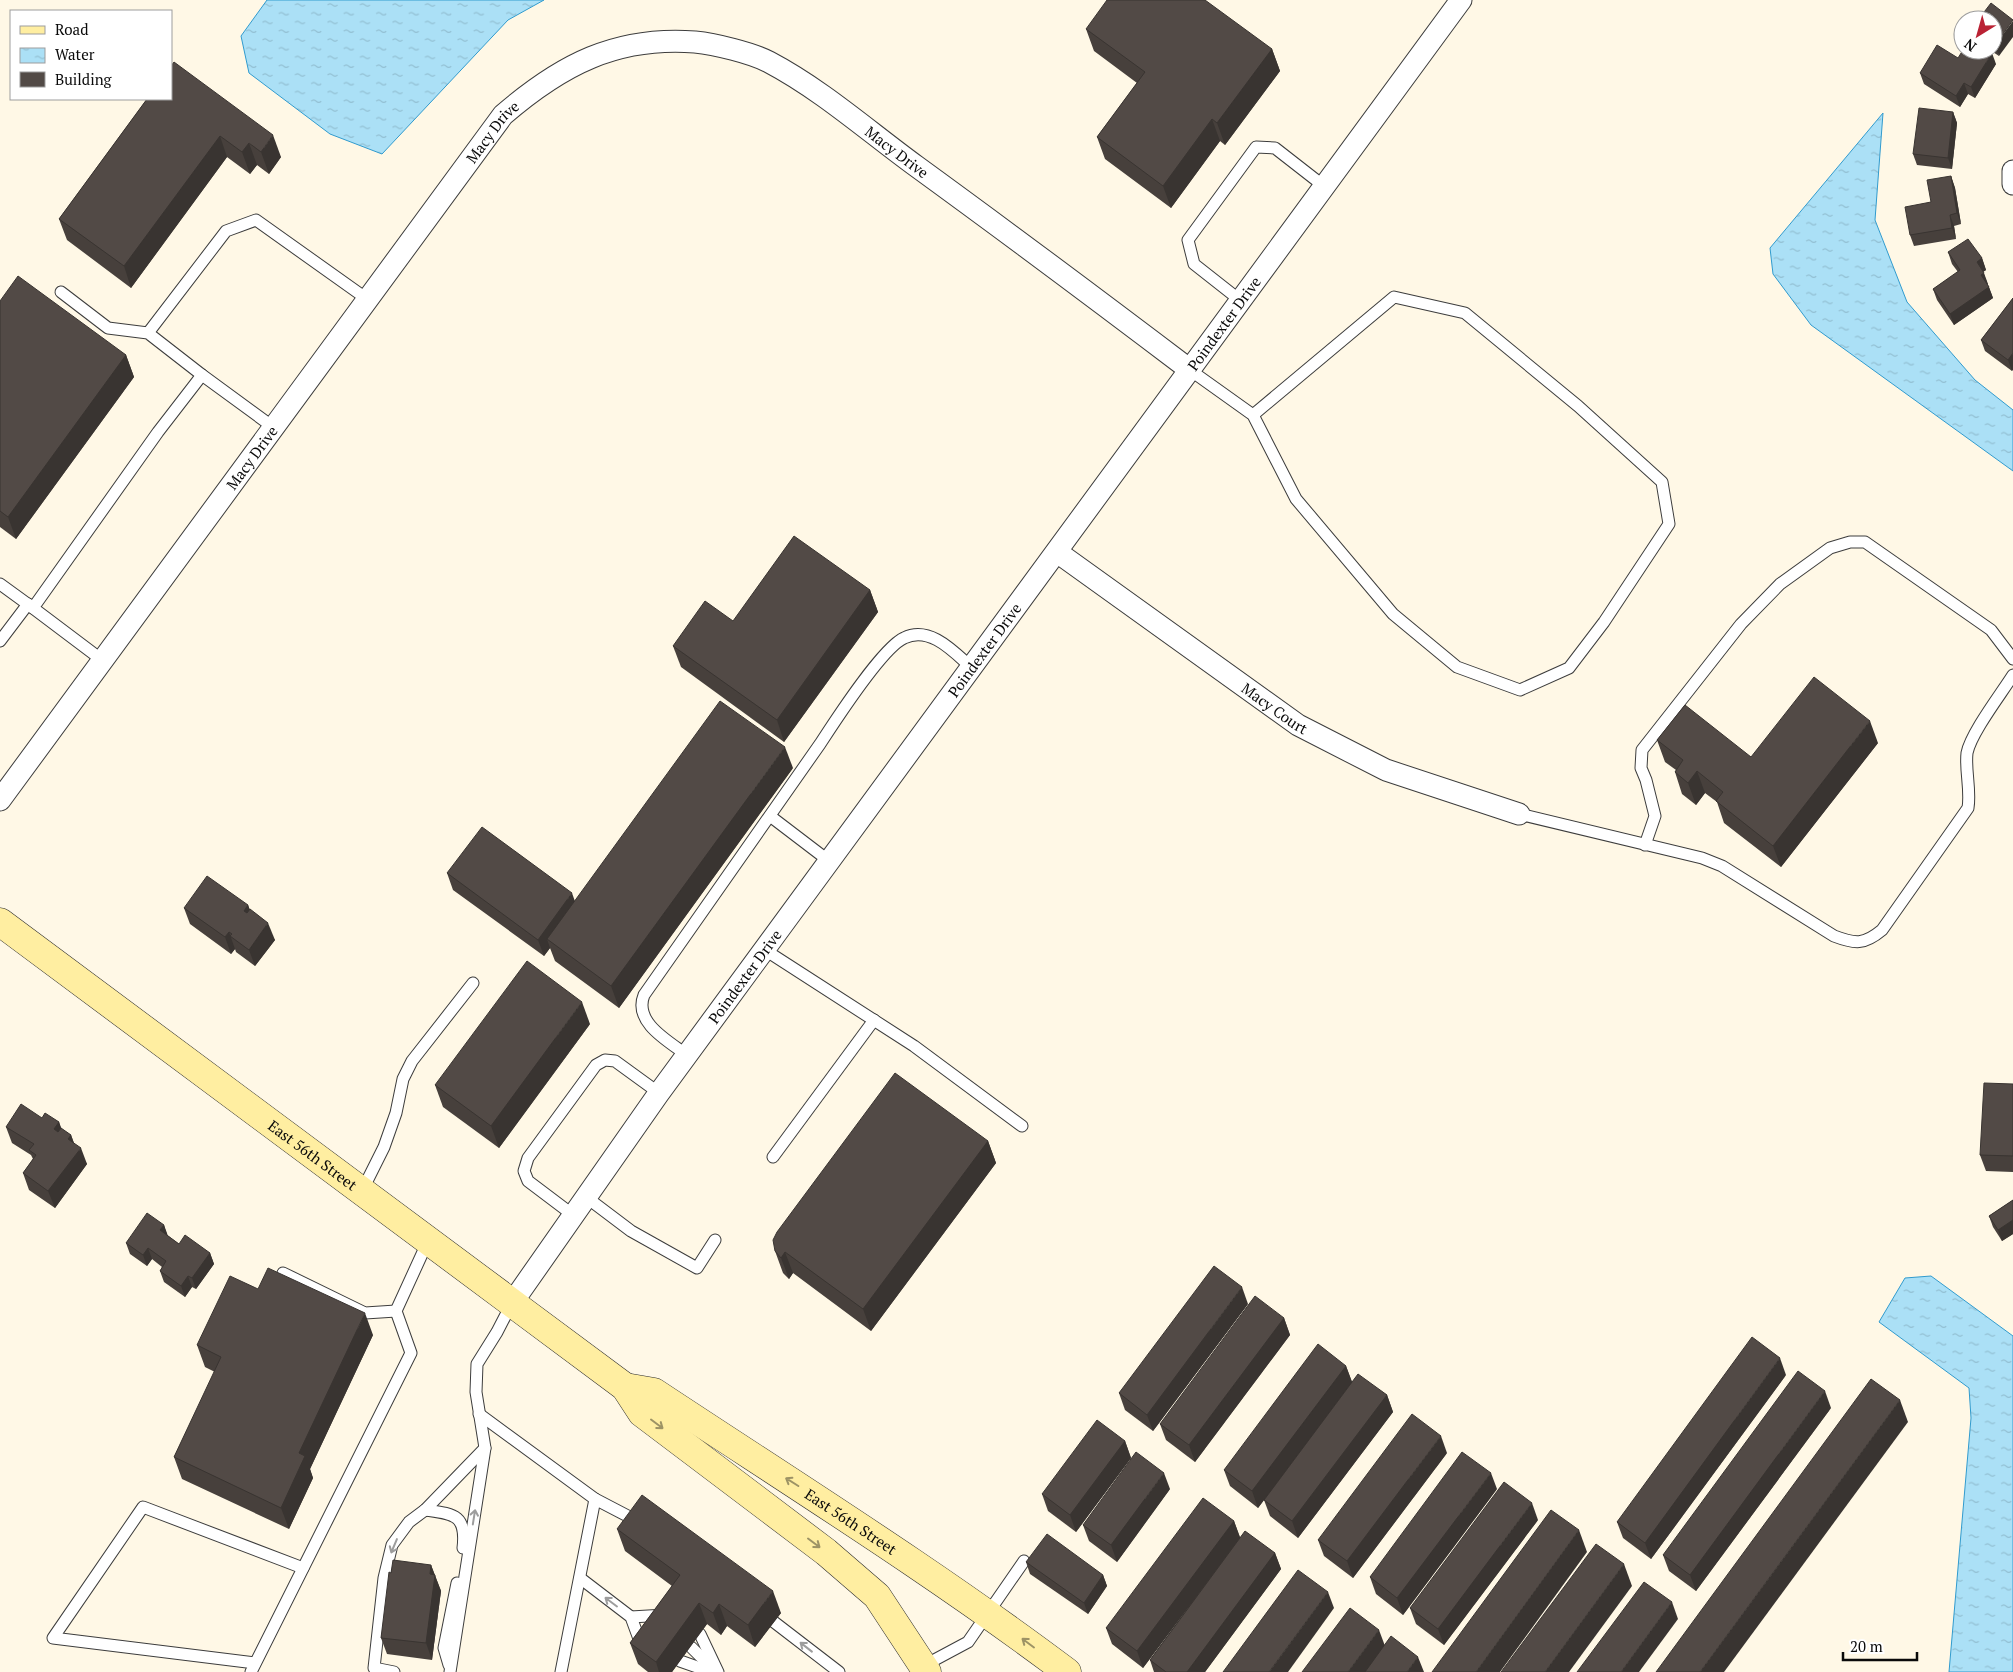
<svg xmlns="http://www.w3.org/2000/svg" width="2013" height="1672" font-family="'PT Serif',serif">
<defs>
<pattern id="water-ripples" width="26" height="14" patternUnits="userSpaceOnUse" patternTransform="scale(1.25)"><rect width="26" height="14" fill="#abe0f6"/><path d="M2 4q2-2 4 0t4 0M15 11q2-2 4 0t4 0" fill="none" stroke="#92bfd2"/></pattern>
</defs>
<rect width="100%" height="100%" fill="#fff8e6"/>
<g fill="url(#water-ripples)" stroke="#319bce">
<polygon points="267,0 544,0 508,20 382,154 330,134 249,73 241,36"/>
<polygon points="1883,113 1875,220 1907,302 1975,380 2013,410 2013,471 1811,325 1773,274 1770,248"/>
<polygon points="1931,1276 2013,1336 2013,1672 1949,1672 1971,1418 1969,1388 1879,1322 1905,1278"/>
</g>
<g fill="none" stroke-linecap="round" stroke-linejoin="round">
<defs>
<g id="lane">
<polyline points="61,292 108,328 148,333 202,375"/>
<polyline points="1241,301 1194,264 1188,240 1256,147 1275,148 1325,187"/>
<polyline points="148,333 226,231 256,220 367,299"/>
<polyline points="1190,370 1253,415 1296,499 1393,614 1457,667 1520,690 1569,668 1604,622 1669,524 1662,482 1578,406 1465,313 1394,297 1253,415"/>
<polyline points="0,584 33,608"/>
<polyline points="0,641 28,604"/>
<polyline points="102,660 33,608 158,432 202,375 273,427"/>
<path d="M1519,814l183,44 20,8 112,70c21,8 30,9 48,-6l86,-122c3,-18 -3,-37 -1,-55 4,-20 34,-59 46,-78"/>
<polyline points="770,816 829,861"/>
<polyline points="1645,845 1655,816 1646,780 1641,768 1642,750 1741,624 1780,584 1830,548 1850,542 1865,542 1991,630 2013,659"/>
<polyline points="765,950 914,1046 1022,1126"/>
<path d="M687,1055c-19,-14 -54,-33 -43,-60 59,-83 117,-167 176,-251 15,-23 62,-96 84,-106 26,-13 50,14 68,30"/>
<polyline points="773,1157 874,1020"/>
<polyline points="362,1191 384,1147 396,1113 403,1079 412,1061 473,983"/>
<polyline points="586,1197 631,1231 697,1268 715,1240"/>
<polyline points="573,1215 528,1181 524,1171 528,1158 596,1065 605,1060 615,1061 659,1093"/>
<polyline points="283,1273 365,1313 396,1311"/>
<polyline points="479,1414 595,1499 561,1672"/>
<polyline points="595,1499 641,1523"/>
<path d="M425,1510c28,4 42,4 38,38"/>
<polyline points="580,1578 631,1617 642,1647"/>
<polyline points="631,1617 665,1615"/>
<polyline points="774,1622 839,1672"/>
<polyline points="700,1634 718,1672"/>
<polyline points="691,1647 713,1669"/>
<polyline points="680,1661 711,1672"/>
<polyline points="255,1663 53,1638 143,1507 303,1568"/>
<polyline points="449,1665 444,1648 457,1583"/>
<polyline points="925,1665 968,1642 1024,1561"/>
<polyline points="251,1672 411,1353 396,1311 428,1241"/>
<polyline points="394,1672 374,1668 384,1578 392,1545 409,1522 425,1510 485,1448"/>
<polyline points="450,1672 485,1448 476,1392 477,1364 497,1332 512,1303"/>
</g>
<g id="street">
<polyline points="2013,171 2013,184"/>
<path id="s1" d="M1057,552l241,173 88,45 133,44"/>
<path id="s2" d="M0,800l503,-685c58,-50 113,-79 192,-73 20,2 57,11 74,20 53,28 99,69 147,104 92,67 183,135 274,204"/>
<path id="s3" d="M512,1303l147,-210 802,-1093"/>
</g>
<g id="secondary">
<path id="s4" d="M0,922l625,465 17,26 184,139 51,44 50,76"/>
<path id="s5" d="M625,1387l29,5c139,92 280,180 413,280"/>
</g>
</defs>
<use href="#lane" stroke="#3d3d3d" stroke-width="13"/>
<use href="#street" stroke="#3d3d3d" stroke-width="23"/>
<use href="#secondary" stroke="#2c2c2c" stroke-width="29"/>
<use href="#lane" stroke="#fff" stroke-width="11"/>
<use href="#street" stroke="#fff" stroke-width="21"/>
<use href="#secondary" stroke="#ffeea1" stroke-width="28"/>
</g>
<g fill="#47403c">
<polygon points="1991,3 1999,56 1990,50 1993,50 1993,20"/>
<polygon points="1086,29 1272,49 1280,71 1225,145 1220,141 1171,208 1105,159 1097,137 1137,83 1094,51"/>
<polygon points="1958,58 1996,64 1975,98 1968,94 1960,107 1924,84 1920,73"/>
<polygon points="147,99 281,157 269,174 257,165 250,174 227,157 131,288 67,240 59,219"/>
<polygon points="1953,112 1957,123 1952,169 1917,165 1913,154"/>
<polygon points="1951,176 1955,188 1961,224 1954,226 1956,239 1914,246 1910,235 1931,202"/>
<polygon points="1948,252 1982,258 1986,270 1983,272 1993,298 1954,325 1937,300 1933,289 1958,272 1952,264"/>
<polygon points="2013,298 2012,371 1985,351 1981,340"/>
<polygon points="0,301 126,355 134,377 16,539 0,527"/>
<polygon points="870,590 878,612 784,742 681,667 673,646 733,621"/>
<polygon points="1657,740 1751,757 1878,743 1781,867 1724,823 1717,802 1705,793 1696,805 1682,794 1675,772 1676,770 1665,762"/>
<polygon points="793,768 619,1008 555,961 550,948 544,956 453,890 447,873 575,901"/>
<polygon points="248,905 250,910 275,940 255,966 236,952 235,949 231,954 190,924 184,908"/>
<polygon points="590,1024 499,1148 443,1107 435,1085"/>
<polygon points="2013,1084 2013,1172 1986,1171 1980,1155"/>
<polygon points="42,1118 59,1122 61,1129 71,1135 74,1143 87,1164 55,1208 29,1190 23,1173 33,1159 31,1155 12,1143 6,1127"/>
<polygon points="988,1141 996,1163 871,1331 793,1273 789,1279 783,1273 775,1251"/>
<polygon points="2013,1200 2013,1234 2002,1241 1993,1227 1989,1216"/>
<polygon points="164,1225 167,1235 179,1244 210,1253 214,1264 196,1289 192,1287 185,1297 164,1282 160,1271 162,1267 152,1259 147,1266 130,1254 126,1243"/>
<polygon points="258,1289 373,1335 310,1469 313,1478 289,1529 182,1479 174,1457 215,1372 205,1367 197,1345"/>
<polygon points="1248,1304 1153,1431 1125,1410 1119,1393"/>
<polygon points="1284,1318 1290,1335 1195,1462 1166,1440 1160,1424"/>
<polygon points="1346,1366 1352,1382 1387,1395 1393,1412 1298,1538 1270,1516 1264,1500 1258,1508 1230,1486 1224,1470"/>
<polygon points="1786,1375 1651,1559 1623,1538 1617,1522"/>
<polygon points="1831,1408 1696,1591 1669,1571 1663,1555"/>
<polygon points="1125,1441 1131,1458 1076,1532 1048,1511 1042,1494"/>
<polygon points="1447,1453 1353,1578 1324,1556 1318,1540"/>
<polygon points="1170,1489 1117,1562 1089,1541 1083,1525"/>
<polygon points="1497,1489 1403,1615 1376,1594 1370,1577"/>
<polygon points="1538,1520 1444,1645 1416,1624 1410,1608"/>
<polygon points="1234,1521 1240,1537 1275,1553 1281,1569 1205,1672 1154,1672 1150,1660 1190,1605 1143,1668 1112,1644 1106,1628"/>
<polygon points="617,1529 781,1613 755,1647 727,1626 721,1635 707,1624 672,1672 648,1672 638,1664 630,1643 672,1586 625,1551"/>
<polygon points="1026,1562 1103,1575 1107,1586 1088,1614 1030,1574"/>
<polygon points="431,1565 441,1591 432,1660 387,1654 381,1638 391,1573"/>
</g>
<g fill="#393431">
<polygon points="2013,21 2013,37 1999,56 1995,45"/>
<polygon points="1272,49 1280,71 1225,145 1217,123"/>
<polygon points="1992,53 1996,64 1975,98 1971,87"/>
<polygon points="1964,83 1968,94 1960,107 1956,96"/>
<polygon points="1953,112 1957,123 1952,169 1948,158"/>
<polygon points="1212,119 1220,141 1171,208 1163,186"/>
<polygon points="273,135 281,157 269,174 261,152"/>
<polygon points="220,136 227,157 131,288 124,266"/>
<polygon points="249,143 257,165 250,174 242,152"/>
<polygon points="1951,176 1955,188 1961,224 1957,213"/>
<polygon points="1950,215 1954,226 1956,239 1952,228"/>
<polygon points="1982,258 1986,270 1981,273 1977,262"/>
<polygon points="1984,273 1988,284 1985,286 1981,275"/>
<polygon points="1989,287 1993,298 1954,325 1950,314"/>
<polygon points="2013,353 2013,370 2012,371 2008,360"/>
<polygon points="126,355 134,377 16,539 8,517"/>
<polygon points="870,590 878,612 784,742 777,720"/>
<polygon points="1870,721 1878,743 1781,867 1773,846"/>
<polygon points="785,747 793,768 619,1008 611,986"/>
<polygon points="1697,771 1705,793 1696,805 1688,783"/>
<polygon points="572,893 578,910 547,939 550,948 544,956 538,940"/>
<polygon points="248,905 254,922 244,911"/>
<polygon points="268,923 275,940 255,966 249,950"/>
<polygon points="229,932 235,949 231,954 225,937"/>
<polygon points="582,1002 590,1024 499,1148 491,1126"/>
<polygon points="59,1122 65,1138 54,1129"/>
<polygon points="71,1135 77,1152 68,1139"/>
<polygon points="988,1141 996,1163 871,1331 863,1309"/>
<polygon points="81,1148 87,1164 55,1208 48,1191"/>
<polygon points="2013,1220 2013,1234 2002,1241 1998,1230"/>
<polygon points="164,1225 168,1236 160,1230"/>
<polygon points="148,1248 152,1259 147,1266 143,1255"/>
<polygon points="785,1252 793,1273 789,1279 781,1258"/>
<polygon points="210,1253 214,1264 196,1289 192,1278"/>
<polygon points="188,1276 192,1287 185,1297 181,1286"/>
<polygon points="1242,1287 1248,1304 1153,1431 1147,1415"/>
<polygon points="365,1313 373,1335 310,1469 313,1478 289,1529 281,1508 299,1453"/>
<polygon points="1284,1318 1290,1335 1195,1462 1189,1445"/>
<polygon points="1780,1358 1786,1375 1651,1559 1645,1543"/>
<polygon points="1346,1366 1352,1382 1258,1508 1252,1491"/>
<polygon points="1825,1391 1831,1408 1696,1591 1690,1575"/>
<polygon points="1387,1395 1393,1412 1298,1538 1292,1521"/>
<polygon points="1900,1400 1908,1422 1724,1672 1700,1672"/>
<polygon points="1441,1436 1447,1453 1353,1578 1347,1561"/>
<polygon points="1125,1441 1131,1458 1076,1532 1070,1515"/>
<polygon points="1164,1473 1170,1489 1117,1562 1111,1545"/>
<polygon points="1491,1473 1497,1489 1403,1615 1397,1598"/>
<polygon points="1532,1503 1538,1520 1444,1645 1438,1629"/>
<polygon points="1234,1521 1240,1538 1143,1668 1137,1651"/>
<polygon points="1579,1530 1587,1552 1500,1672 1476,1672"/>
<polygon points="1275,1553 1281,1569 1205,1672 1187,1672"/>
<polygon points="1624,1564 1632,1586 1569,1672 1545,1672"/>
<polygon points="431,1565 441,1591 432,1660 426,1643"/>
<polygon points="1103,1575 1107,1586 1088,1614 1084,1603"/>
<polygon points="773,1591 781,1613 755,1647 748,1625"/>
<polygon points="1328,1592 1334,1608 1288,1672 1269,1672"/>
<polygon points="1672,1602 1678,1619 1639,1672 1621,1672"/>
<polygon points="699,1603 707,1624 672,1672 659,1672 656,1662"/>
<polygon points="719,1604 727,1626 721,1635 713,1613"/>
<polygon points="1379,1630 1385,1646 1366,1672 1348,1672"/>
<polygon points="1418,1657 1424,1672 1407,1672"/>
</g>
<g fill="#524a46" stroke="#393431">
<polygon points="1107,0 1205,0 1272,49 1217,123 1212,119 1163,186 1097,137 1145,72 1086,29"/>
<polygon points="1991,3 2013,20 1995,45 1993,44 1993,20 1978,20"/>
<polygon points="1937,45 1958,58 1963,50 1987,50 1992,53 1971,87 1964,83 1956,96 1920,73"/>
<polygon points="174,62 273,135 261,152 249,143 242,152 220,136 124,266 59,219 147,99 171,99 171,66"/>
<polygon points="1919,108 1953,112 1948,158 1913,154"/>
<polygon points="1951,176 1957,213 1950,215 1952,228 1910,235 1905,207 1931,202 1927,180"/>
<polygon points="1968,239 1982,258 1977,262 1984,273 1981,275 1989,287 1950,314 1933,289 1960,270 1948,252"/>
<polygon points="18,276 126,355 8,517 0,511 0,301"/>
<polygon points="2013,298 2013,353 2008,360 1981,340"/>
<polygon points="794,536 870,590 777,720 673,646 705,601 733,621"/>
<polygon points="1814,677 1870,721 1773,846 1716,801 1723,792 1697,771 1688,783 1675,772 1683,760 1657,740 1685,705 1751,757"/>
<polygon points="720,701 785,747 611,986 547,939"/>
<polygon points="482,827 572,893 538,940 447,873"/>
<polygon points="207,876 248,905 244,911 247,913 250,909 268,923 249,950 230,936 232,934 229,932 225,937 184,908"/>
<polygon points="527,961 582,1002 491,1126 435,1085"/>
<polygon points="895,1073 988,1141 863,1309 785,1252 781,1258 775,1251 773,1240 777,1232"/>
<polygon points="1984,1083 2013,1084 2013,1156 1980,1155"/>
<polygon points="21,1104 42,1118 45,1113 59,1122 54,1129 58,1132 61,1128 71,1135 68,1139 81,1148 48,1191 23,1173 36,1155 29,1150 34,1144 6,1127"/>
<polygon points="2013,1200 2013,1220 1998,1230 1989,1216"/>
<polygon points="147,1213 164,1225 160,1230 179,1244 185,1235 210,1253 192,1278 188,1276 181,1286 160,1271 166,1261 148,1248 143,1255 126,1243"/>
<polygon points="1214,1266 1242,1287 1147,1415 1119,1393"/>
<polygon points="268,1268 365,1313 299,1453 305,1456 281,1508 174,1457 221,1357 197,1345 230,1276 258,1289"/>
<polygon points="1255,1296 1284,1318 1189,1445 1160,1424"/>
<polygon points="1752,1337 1780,1358 1645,1543 1617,1522"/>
<polygon points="1318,1344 1346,1366 1252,1491 1224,1470"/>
<polygon points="1798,1371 1825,1391 1690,1575 1663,1555"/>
<polygon points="1358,1374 1387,1395 1292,1521 1264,1500"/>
<polygon points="1871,1379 1900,1400 1700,1672 1656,1672"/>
<polygon points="1412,1414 1441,1436 1347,1561 1318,1540"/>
<polygon points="1097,1420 1125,1441 1070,1515 1042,1494"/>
<polygon points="1136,1452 1164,1473 1111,1545 1083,1525"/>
<polygon points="1462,1452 1491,1473 1397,1598 1370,1577"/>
<polygon points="1504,1482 1532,1503 1438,1629 1410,1608"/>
<polygon points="642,1495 773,1591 748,1625 719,1604 713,1613 699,1603 656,1662 630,1643 680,1575 617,1529"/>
<polygon points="1203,1498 1234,1521 1137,1651 1106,1628"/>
<polygon points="1551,1510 1579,1530 1476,1672 1432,1672"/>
<polygon points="1245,1531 1275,1553 1187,1672 1166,1672 1150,1660"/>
<polygon points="1047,1534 1103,1575 1084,1603 1026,1562"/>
<polygon points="1596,1544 1624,1564 1545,1672 1501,1672"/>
<polygon points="393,1560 431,1565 430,1574 435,1575 426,1643 381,1638 389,1572 391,1573"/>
<polygon points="1298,1570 1328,1592 1269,1672 1223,1672"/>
<polygon points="1644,1582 1672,1602 1621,1672 1577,1672"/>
<polygon points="1350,1608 1379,1630 1348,1672 1302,1672"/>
<polygon points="1391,1636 1418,1657 1407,1672 1365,1672"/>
</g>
<defs><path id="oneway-shaft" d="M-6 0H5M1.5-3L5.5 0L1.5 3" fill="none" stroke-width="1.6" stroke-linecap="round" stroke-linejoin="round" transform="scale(1.25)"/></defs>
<g stroke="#9d9365">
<use href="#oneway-shaft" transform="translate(657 1424) rotate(37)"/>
<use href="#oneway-shaft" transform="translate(792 1482) rotate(-148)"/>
<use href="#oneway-shaft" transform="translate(814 1543) rotate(37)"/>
<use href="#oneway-shaft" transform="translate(1028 1643) rotate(-143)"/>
</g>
<g stroke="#9d9d9d">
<use href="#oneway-shaft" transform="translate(474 1517) rotate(-81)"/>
<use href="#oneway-shaft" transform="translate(394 1546) rotate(113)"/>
<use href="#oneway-shaft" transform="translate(611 1602) rotate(-143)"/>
<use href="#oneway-shaft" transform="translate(806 1647) rotate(-142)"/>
</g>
<g text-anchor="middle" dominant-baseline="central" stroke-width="5" stroke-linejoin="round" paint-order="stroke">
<g font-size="15" fill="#0a0a0a" stroke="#fff">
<text stroke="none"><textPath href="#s2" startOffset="830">Macy Drive</textPath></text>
<text stroke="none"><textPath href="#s2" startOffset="1295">Macy Drive</textPath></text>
<text stroke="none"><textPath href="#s3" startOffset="1211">Poindexter Drive</textPath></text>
<text stroke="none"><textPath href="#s2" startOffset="425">Macy Drive</textPath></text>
<text stroke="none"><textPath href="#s3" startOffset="806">Poindexter Drive</textPath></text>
<text stroke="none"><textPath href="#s1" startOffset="268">Macy Court</textPath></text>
<text stroke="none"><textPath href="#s3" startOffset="401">Poindexter Drive</textPath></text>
<text stroke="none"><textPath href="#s4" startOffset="390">East 56th Street</textPath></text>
<text stroke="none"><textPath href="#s5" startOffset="265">East 56th Street</textPath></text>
</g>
</g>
<rect x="10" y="10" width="162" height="90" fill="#ffffff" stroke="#9d9d9d"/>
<rect x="20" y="26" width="25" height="8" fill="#ffeea1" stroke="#9d9d9d"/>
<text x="55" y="35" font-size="15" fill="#0a0a0a">Road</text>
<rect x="20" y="48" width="25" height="15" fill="url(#water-ripples)" stroke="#9d9d9d"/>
<text x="55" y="60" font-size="15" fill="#0a0a0a">Water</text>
<rect x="20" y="72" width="25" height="15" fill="#524a46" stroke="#9d9d9d"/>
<text x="55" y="85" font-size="15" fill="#0a0a0a">Building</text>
<g transform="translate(1978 35) rotate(217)"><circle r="24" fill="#ffffff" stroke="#9d9d9d"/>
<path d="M0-4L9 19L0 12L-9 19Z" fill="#ba2234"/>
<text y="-8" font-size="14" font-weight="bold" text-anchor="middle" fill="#0a0a0a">N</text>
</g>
<path d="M1843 1652v8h74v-8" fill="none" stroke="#0a0a0a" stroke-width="2.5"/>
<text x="1850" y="1652" font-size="15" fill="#0a0a0a" stroke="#ffffff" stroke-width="4" paint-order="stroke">20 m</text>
</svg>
